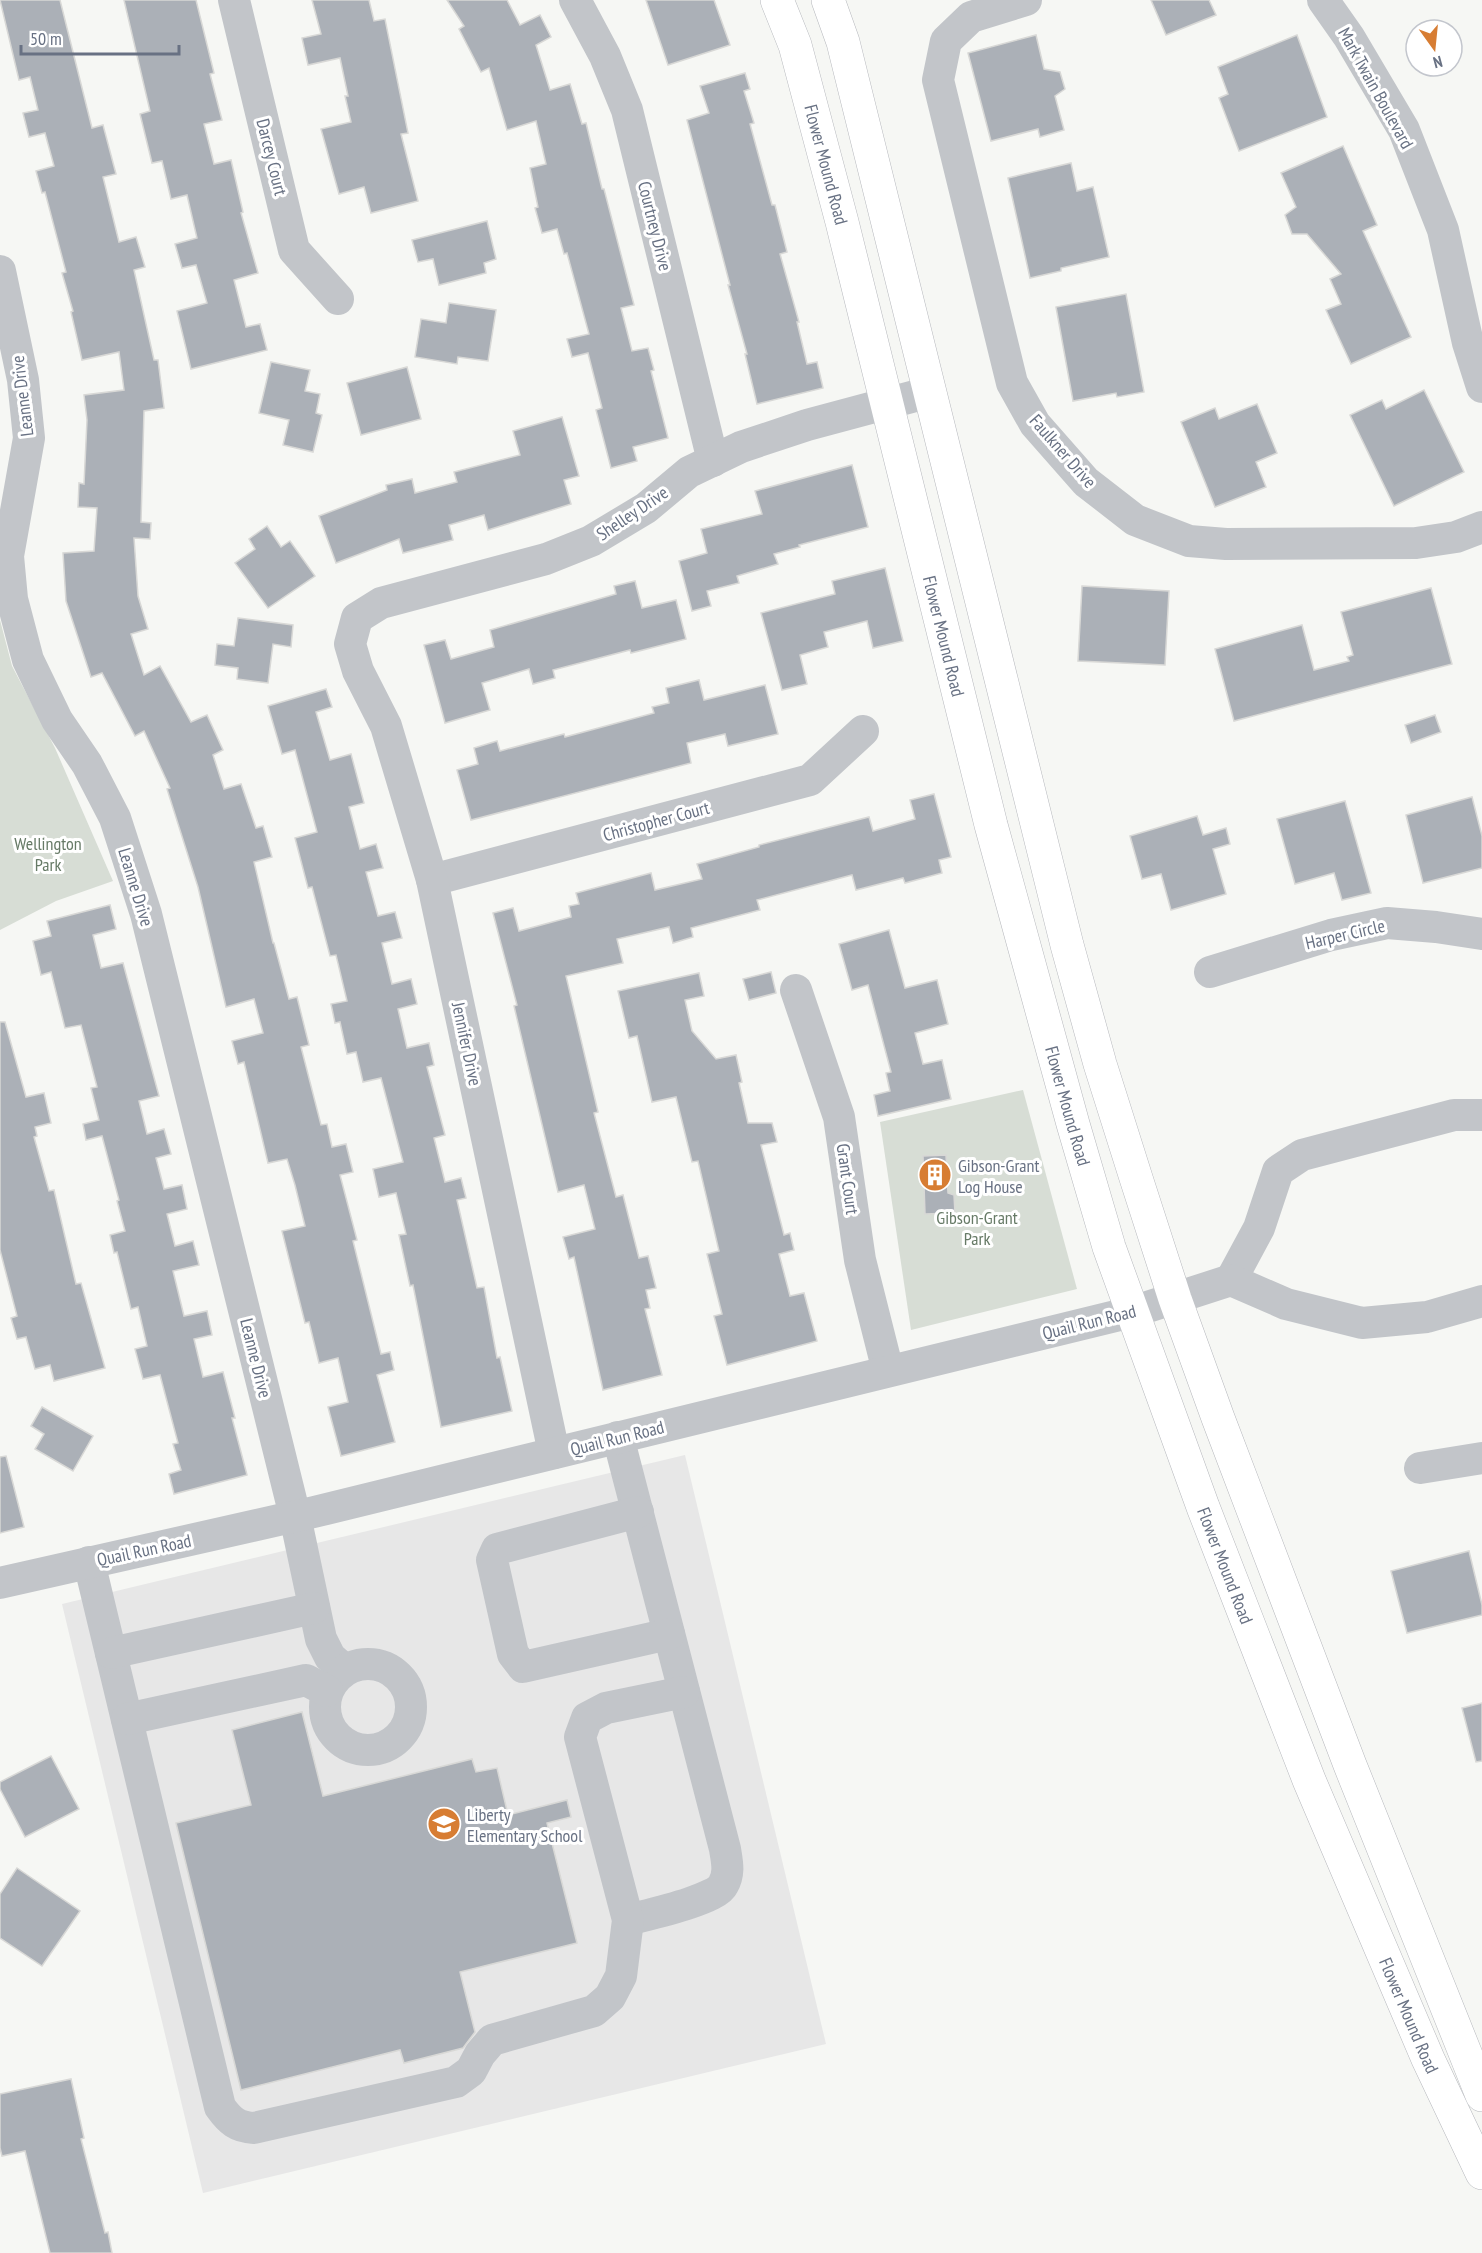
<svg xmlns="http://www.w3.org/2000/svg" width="1482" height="2253" font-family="'PT Sans Narrow',sans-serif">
<rect width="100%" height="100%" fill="#f6f7f4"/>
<polygon fill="#e7e7e7" points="685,1455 826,2044 203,2193 62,1604"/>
<g fill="#d7ddd5">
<polygon points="0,620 12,666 55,748 113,881 56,901 0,930"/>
<polygon points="1023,1090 1077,1289 911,1330 880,1122"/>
</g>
<g fill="#abb0b7" stroke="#d8d8d6" stroke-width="1.5">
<polygon points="0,0 60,0 92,128 103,125 116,174 103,177 119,242 136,237 145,267 134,270 154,360 158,360 164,408 144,411 141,522 151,523 150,539 134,538 138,596 148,629 131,634 144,675 160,666 191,722 207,715 223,750 213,755 224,789 241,784 256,828 263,826 272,857 254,862 273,943 274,943 289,999 297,997 309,1045 301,1047 321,1125 327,1124 332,1147 346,1144 353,1172 340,1175 357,1240 353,1241 381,1354 390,1352 394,1370 377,1375 395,1442 341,1456 328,1407 348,1402 338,1358 319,1363 309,1322 305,1323 282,1231 305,1226 295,1185 287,1159 268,1163 244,1062 238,1064 232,1041 263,1033 254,999 226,1007 198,887 167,789 170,788 144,731 135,736 102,673 91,677 66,601 63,553 94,551 97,508 78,507 79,483 84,484 87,420 84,395 124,390 119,352 82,360 71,312 73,311 62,273 66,272 45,192 42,193 36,171 54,166 45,133 29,137 23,113 38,110 30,77 19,80"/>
<polygon points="124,0 196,0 214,73 210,74 222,120 204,124 214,164 231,160 243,212 241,213 258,273 234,280 246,327 260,324 267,350 191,369 177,311 207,303 196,265 182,268 175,244 197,238 187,195 171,199 162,161 152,163 140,114 150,111"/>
<polygon points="312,0 369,0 374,21 385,19 408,133 401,134 418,201 371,213 364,187 339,194 321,129 351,122 345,96 348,96 340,58 308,65 302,38 321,34"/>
<polygon points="447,0 507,0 520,25 540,15 551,37 536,45 550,90 570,84 582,124 586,123 602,189 604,189 634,305 621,308 632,351 648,348 654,370 651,371 668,438 633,447 637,461 611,468 596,410 602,408 588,353 572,357 567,339 589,334 567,253 564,254 557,229 542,233 535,208 538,207 530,168 546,164 536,121 507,130 489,68 481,72 459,29 464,26"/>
<polygon points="646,0 714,0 730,45 668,65"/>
<polygon points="1151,0 1209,0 1216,15 1166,35"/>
<polygon points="1036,35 1044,69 1060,72 1065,89 1055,96 1064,130 1040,137 1038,129 991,141 968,53"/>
<polygon points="1297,35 1327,117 1239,151 1219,98 1228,94 1218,67"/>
<polygon points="745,73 750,89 744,91 754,123 750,124 772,205 775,205 787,252 780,254 799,322 797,322 807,364 817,362 823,388 757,404 745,354 747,354 728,285 730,285 687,120 709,113 700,86"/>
<polygon points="1343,146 1377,225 1363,231 1411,337 1351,364 1326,310 1341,304 1330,279 1341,274 1307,234 1292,234 1285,215 1296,207 1281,173"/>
<polygon points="1071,163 1077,191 1093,187 1109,257 1061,268 1061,271 1030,278 1008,178"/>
<polygon points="487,221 496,259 484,263 486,273 439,285 433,259 418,262 412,240"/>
<polygon points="1126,294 1144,392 1117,397 1116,393 1073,401 1056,307"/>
<polygon points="449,303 496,310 488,361 458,357 457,364 415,357 421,319 446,323"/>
<polygon points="271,362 310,370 305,391 320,394 316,413 322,415 313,452 283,445 289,420 259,413"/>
<polygon points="407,367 421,419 361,435 347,383"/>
<polygon points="1424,390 1464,472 1394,506 1350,415 1382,400 1386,409"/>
<polygon points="1257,404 1277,453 1256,462 1266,487 1215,507 1181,422 1215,408 1219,419"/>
<polygon points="562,417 579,476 564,480 571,504 488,530 484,515 449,525 453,540 403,553 399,539 336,563 319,516 387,490 386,485 412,479 415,493 457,482 454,472 520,455 513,431"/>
<polygon points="852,465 868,527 799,545 800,547 774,554 778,564 737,576 739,583 707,591 711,606 692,611 679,561 707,553 701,529 762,514 755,491"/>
<polygon points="267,526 281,547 290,541 315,576 268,608 235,563 255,549 249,539"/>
<polygon points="885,568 903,641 873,648 867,621 824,632 828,647 800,655 807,684 782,690 761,613 835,594 832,581"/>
<polygon points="635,581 642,608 676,600 686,639 631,653 630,650 553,670 555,678 533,684 529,669 482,683 490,710 445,723 424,645 445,640 451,659 494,647 490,630 616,594 614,586"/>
<polygon points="1082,586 1169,591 1165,665 1078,661"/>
<polygon points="1431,588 1452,664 1234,721 1215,649 1302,625 1314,670 1349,661 1347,657 1353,655 1341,612"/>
<polygon points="238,618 293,625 291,647 273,644 268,683 237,679 238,668 215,665 217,644 234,646"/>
<polygon points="699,680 704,700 765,685 778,734 728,746 725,734 687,743 691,763 471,820 457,770 478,764 474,748 497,741 500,751 564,734 565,737 654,713 652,707 669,703 666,688"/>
<polygon points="326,689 332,707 316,712 330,760 351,754 364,803 349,807 360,849 376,844 383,868 366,872 378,916 395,912 402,938 382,943 392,984 411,979 417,1004 398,1009 407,1048 429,1043 434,1065 427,1067 445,1135 434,1138 445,1182 461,1178 466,1198 457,1200 477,1288 484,1287 497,1358 500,1357 512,1411 441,1427 413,1285 410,1286 399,1235 406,1234 396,1193 379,1197 373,1169 403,1162 381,1078 363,1082 356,1052 347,1054 340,1022 335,1023 331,1004 347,1001 336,955 330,956 312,887 308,888 295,838 317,832 295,750 282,754 268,706"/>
<polygon points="1435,715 1441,732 1411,743 1405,725"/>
<polygon points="934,794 951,857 939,860 942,873 905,883 903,878 856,890 852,875 757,900 760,910 691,928 693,937 673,943 669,927 617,939 623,963 566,976 598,1112 594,1113 616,1197 623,1195 639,1258 648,1256 656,1288 646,1290 650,1308 645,1309 662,1375 603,1390 574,1257 569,1259 563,1237 595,1229 584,1185 558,1192 514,1006 517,1005 493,913 513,908 519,931 571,917 569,906 579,904 576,893 651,873 655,890 702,879 697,864 759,847 759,845 869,817 873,831 915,819 910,800"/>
<polygon points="1472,797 1482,836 1482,868 1423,883 1406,815"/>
<polygon points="1345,801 1371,893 1342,900 1334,873 1295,884 1277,819"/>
<polygon points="1197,816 1203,835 1226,828 1230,844 1213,849 1226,894 1171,910 1161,874 1142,879 1130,836"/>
<polygon points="110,905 116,929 93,935 101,968 123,963 159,1096 139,1101 147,1134 164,1129 171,1154 156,1158 164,1189 182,1185 187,1209 167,1214 175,1246 193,1241 199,1265 173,1271 184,1316 207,1311 212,1335 194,1339 203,1377 223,1372 235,1418 232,1418 247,1475 174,1494 169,1474 181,1470 173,1444 178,1443 160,1375 143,1379 135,1349 147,1346 138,1307 131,1309 117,1252 114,1253 110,1235 125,1231 117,1201 119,1200 102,1136 86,1140 83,1124 99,1120 91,1088 97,1087 81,1025 65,1028 51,972 41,975 33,941 51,936 47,921"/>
<polygon points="889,930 905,988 937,980 948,1024 915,1033 923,1064 942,1060 951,1099 878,1116 874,1095 890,1091 886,1073 891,1072 868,985 852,990 839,944"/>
<polygon points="771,972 776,993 749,1000 743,979"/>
<polygon points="699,973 704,996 685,1000 692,1031 716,1059 736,1055 742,1082 739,1083 748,1123 772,1123 777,1142 761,1145 784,1235 790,1233 794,1250 779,1254 790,1296 804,1293 817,1341 727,1365 714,1316 722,1314 707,1254 719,1251 698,1161 692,1162 676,1097 652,1102 637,1036 629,1038 618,991"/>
<polygon points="0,1022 5,1022 26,1097 44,1093 51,1123 35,1127 37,1136 34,1137 49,1191 54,1190 76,1284 81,1283 105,1368 54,1381 50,1365 35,1369 26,1337 17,1339 11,1318 17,1316 0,1250"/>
<polygon points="946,1155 948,1193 954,1195 955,1213 925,1214 923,1156"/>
<polygon points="42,1407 93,1436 73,1471 35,1449 44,1434 31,1426"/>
<polygon points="6,1456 24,1527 0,1533 0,1457"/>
<polygon points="1469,1551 1482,1605 1482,1615 1407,1633 1391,1571"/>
<polygon points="1482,1703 1482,1761 1476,1762 1462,1708"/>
<polygon points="302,1712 323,1796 472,1759 476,1772 497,1768 508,1815 567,1800 571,1817 547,1823 577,1943 460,1972 475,2032 463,2048 404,2063 400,2050 241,2090 176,1823 251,1805 232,1730"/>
<polygon points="51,1756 79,1809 25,1837 0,1789 0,1782"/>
<polygon points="17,1868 80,1911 42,1966 0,1938 0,1894"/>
<polygon points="71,2079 84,2138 81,2139 105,2233 108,2232 112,2253 50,2253 25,2151 2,2156 0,2148 0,2094"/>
</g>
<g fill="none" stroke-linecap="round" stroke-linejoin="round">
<defs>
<g id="major">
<path id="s1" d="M777,0l18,45 47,177 149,603 82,299 36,123 94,260 106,273 119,279 54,114"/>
<polyline points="828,0 843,42 1067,945 1100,1064 1136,1178 1175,1299 1218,1418 1350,1765 1482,2095"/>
</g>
</defs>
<use href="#major" stroke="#b6b8bd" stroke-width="34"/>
<g stroke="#c2c5c9" stroke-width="32">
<polyline points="234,0 294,250 338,299"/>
<polyline points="575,0 605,56 627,110 713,461"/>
<polyline points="1026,0 971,17 946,41 938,80 1012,383 1035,424 1086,482 1135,520 1189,541 1226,544 1416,543 1456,537 1482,527"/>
<polyline points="1323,0 1349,37 1404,130 1443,230 1468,343 1482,387"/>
<polyline points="0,271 23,380 29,438 8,556 12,599 28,660 57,720 87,764 115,818 146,914 295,1516 321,1639 330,1657 345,1670"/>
<polyline points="432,880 810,780 863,731"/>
<polyline points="1210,972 1331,935 1387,923 1436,927 1482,934"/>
<polyline points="796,990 839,1117 860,1260 888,1371"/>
<polyline points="1231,1280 1259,1228 1278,1171 1302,1155 1454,1115 1482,1115"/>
<path d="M618,1437l107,412c2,13 5,24 -2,36 -7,15 -77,30 -95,35"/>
<polyline points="554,1453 432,880 386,726 358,671 350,644 357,618 381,603 546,559 591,541 646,508 689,472 741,447 807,425 930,392"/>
<polyline points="1420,1468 1482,1458"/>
<polyline points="638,1512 497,1549 492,1560 513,1654 523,1667 669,1634"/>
<path d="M89,1562l131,545c10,14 17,20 34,21l202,-46 15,-11 9,-17 12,-14 102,-29 16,-14 11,-21 7,-56 -48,-183 7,-19 19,-10 78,-16"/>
<polyline points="0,1583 314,1512 1132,1312 1231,1280 1286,1304 1362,1323 1427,1317 1482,1301"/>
<polyline points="111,1653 314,1608"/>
<circle cx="368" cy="1707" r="43"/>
<polyline points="127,1719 306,1680 327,1691"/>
</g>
<use href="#major" stroke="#fff" stroke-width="33"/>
</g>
<defs>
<symbol id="building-disc" viewBox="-11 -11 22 22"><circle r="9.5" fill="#d77d33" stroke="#fff"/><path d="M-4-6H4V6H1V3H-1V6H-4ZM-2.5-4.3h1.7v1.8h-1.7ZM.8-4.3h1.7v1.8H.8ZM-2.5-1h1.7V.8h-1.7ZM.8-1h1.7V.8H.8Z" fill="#fff"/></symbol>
<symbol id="school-disc" viewBox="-11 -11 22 22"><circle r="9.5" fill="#d77d33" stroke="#fff"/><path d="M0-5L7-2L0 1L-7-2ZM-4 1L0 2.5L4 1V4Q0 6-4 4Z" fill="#fff"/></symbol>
</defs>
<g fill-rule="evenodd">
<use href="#building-disc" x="916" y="1156" width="38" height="38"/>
<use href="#school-disc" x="425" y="1805" width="38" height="38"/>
</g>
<g text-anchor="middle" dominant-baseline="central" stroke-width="6" stroke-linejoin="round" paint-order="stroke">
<g font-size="18" fill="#687183" stroke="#fff">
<text transform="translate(1376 88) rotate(61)">Mark Twain Boulevard</text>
<text transform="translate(272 157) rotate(76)">Darcey Court</text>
<text stroke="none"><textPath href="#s1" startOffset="172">Flower Mound Road</textPath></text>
<text transform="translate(655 226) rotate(76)">Courtney Drive</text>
<text transform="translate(22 396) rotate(-97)">Leanne Drive</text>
<text transform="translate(1063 451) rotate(49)">Faulkner Drive</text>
<text transform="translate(632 513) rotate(-34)">Shelley Drive</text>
<text stroke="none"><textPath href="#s1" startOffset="658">Flower Mound Road</textPath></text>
<text transform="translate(656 821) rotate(-15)">Christopher Court</text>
<text transform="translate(136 887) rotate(73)">Leanne Drive</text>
<text transform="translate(1345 934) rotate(-13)">Harper Circle</text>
<text transform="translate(467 1044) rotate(78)">Jennifer Drive</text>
<text stroke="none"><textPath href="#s1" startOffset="1144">Flower Mound Road</textPath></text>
<text transform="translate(848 1179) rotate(82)">Grant Court</text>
<text transform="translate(1089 1322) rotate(-14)">Quail Run Road</text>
<text transform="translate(256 1358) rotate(76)">Leanne Drive</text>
<text transform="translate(617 1438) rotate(-14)">Quail Run Road</text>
<text transform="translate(144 1550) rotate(-12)">Quail Run Road</text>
<text stroke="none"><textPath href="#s1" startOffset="1630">Flower Mound Road</textPath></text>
<text stroke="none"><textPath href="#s1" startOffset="2116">Flower Mound Road</textPath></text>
</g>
<g font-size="18" fill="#667a66" stroke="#fff">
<text x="48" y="843">Wellington<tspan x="48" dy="21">Park</tspan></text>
<text x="977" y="1217">Gibson-Grant<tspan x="977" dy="21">Park</tspan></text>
</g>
<g font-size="18" fill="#687183" stroke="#fff" text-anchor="start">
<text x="958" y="1165">Gibson-Grant<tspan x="958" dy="21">Log House</tspan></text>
<text x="467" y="1814">Liberty<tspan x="467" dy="21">Elementary School</tspan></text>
</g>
</g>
<g transform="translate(1434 48) rotate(165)"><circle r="28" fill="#ffffff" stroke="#c3c6cd" stroke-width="1.5"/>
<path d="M0-4.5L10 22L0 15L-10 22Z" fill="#d77d33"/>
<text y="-9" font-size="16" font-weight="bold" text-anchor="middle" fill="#687183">N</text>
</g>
<path d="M21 45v9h158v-9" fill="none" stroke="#687183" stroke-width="3"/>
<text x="30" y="45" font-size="18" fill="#687183" stroke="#ffffff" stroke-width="4.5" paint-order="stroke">50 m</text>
</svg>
